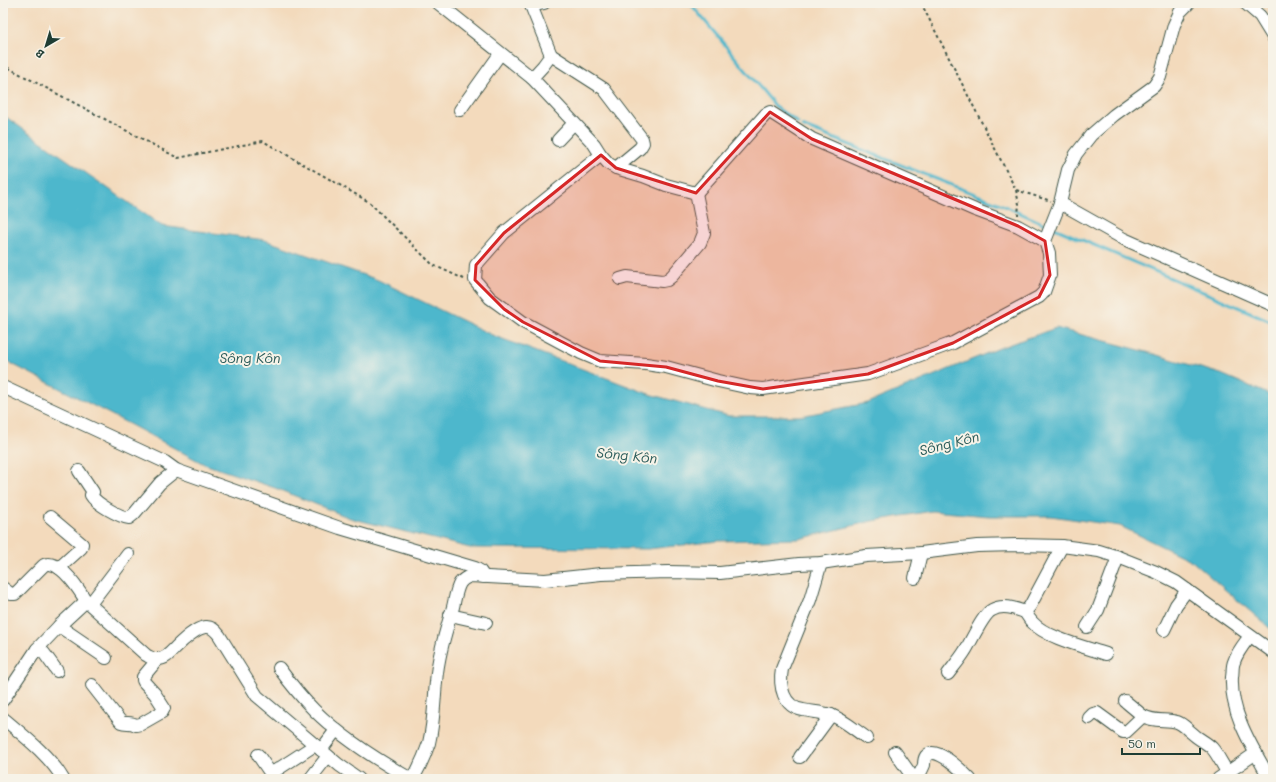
<svg xmlns="http://www.w3.org/2000/svg" width="1276" height="782" font-family="Mali,sans-serif">
<rect width="100%" height="100%" fill="#f7f3e8"/>
<filter id="ink" filterUnits="userSpaceOnUse"><feTurbulence type="fractalNoise" baseFrequency=".025" numOctaves="2"/><feDisplacementMap in="SourceGraphic" scale="8" xChannelSelector="R" yChannelSelector="G"/><feConvolveMatrix kernelMatrix="1 2 1 2 8 2 1 2 1" color-interpolation-filters="sRGB"/></filter>
<filter id="wash" filterUnits="userSpaceOnUse"><feTurbulence type="fractalNoise" baseFrequency=".012" numOctaves="4" result="noise"/><feDisplacementMap in="SourceGraphic" scale="16" xChannelSelector="R" yChannelSelector="G"/><feGaussianBlur stdDeviation="0.9" result="paint"/><feColorMatrix in="noise" values="0 0 0 0 0 0 0 0 0 0 0 0 0 0 0 0 0 1.4 0 .05"/><feComposite in="paint" operator="in"/></filter>
<g filter="url(#wash)">
<rect width="100%" height="100%" fill="#f3dabc"/>
<polygon fill="#4eb7cc" stroke="#367a80" points="3,115 162,226 265,240 378,280 492,335 649,394 729,416 800,416 868,403 1002,347 1056,328 1147,352 1221,374 1273,396 1273,631 1192,561 1120,526 1051,516 989,516 932,511 872,521 799,539 718,541 648,549 470,548 350,518 275,488 204,464 129,424 14,365 3,358"/>
<g fill="none" stroke-linecap="round" stroke-linejoin="round">
<g stroke="#4eb7cc" stroke-width="3">
<polyline points="690,3 777,108 798,123"/>
<polyline points="802,126 1000,204 1047,225"/>
<polyline points="1052,227 1273,322"/>
</g>
</g>
</g>
<g filter="url(#ink)">
<g fill="none" stroke-linecap="round" stroke-linejoin="round">
<defs>
<g id="minor">
<polyline points="438,3 532,78"/>
<polyline points="530,3 551,55 543,66 532,78 594,144 601,155 609,164 616,168 643,176 666,185 696,193 766,114 770,112 812,139 975,210 1018,226 1045,241"/>
<polyline points="1245,3 1260,16 1273,37"/>
<polyline points="531,6 544,3"/>
<polyline points="551,55 604,89 642,139 643,143 640,148 616,168"/>
<polyline points="460,110 500,54"/>
<polyline points="558,140 574,123"/>
<polyline points="601,155 504,233 476,265 475,280 490,298 523,322 581,353 600,361 646,364 666,367 718,381 750,388 763,389 868,374 882,369 953,343 1039,297 1044,292 1050,275 1049,253 1045,241 1060,203 1068,170 1076,154 1091,135 1114,115 1154,86 1160,77 1174,25 1180,12 1189,3"/>
<polyline points="1060,203 1124,239 1273,305"/>
<polyline points="620,279 627,277 662,281 667,280 672,276 700,243 704,233 696,193"/>
<polyline points="3,387 165,462 176,470 340,528 475,568 480,571 484,577"/>
<path d="M79,471l14,21 -2,3c5,9 29,22 38,23l5,-4 26,-31 16,-13"/>
<polyline points="50,517 82,544 81,548 59,568"/>
<path d="M821,563l-11,37 -28,69c-3,17 1,38 21,41 10,2 18,2 28,5 13,5 24,15 36,23"/>
<polyline points="915,578 921,553"/>
<path d="M3,588l8,6h4l28,-28c1,-1 4,-2 5,-2 14,-1 32,27 38,37"/>
<polyline points="90,604 128,554"/>
<path d="M1025,612c2,3 4,7 7,10 14,16 53,25 74,32"/>
<polyline points="450,615 486,623"/>
<polyline points="59,626 106,658"/>
<polyline points="1087,627 1098,610 1118,557"/>
<polyline points="1164,630 1176,605 1187,590"/>
<path d="M1250,636c-6,8 -13,16 -16,26 -2,4 -1,10 -2,15 -2,37 21,71 38,102"/>
<polyline points="37,649 44,653 57,671"/>
<path d="M279,668c11,15 22,29 35,42 28,28 63,50 97,69"/>
<path d="M948,674c6,-8 12,-15 17,-23 6,-9 18,-37 27,-41 10,-6 22,-2 33,2l5,-6 32,-60"/>
<path d="M92,685l29,37c5,2 10,0 15,3l5,-1 21,-12 2,-4 -9,-14 -11,-12 -1,-2v-3l15,-18"/>
<path d="M3,700l34,-51 22,-23 27,-25 60,54c4,2 7,5 12,4 8,0 13,-7 18,-12 6,-6 22,-21 31,-20 5,0 9,4 12,8l38,61 82,69 20,14"/>
<polyline points="1125,701 1143,716"/>
<path d="M3,718c20,17 47,38 60,61"/>
<path d="M1089,718l4,-4 4,-1 26,19h3l17,-16c11,6 22,3 34,6 6,2 10,7 15,11 6,6 14,9 20,15 6,7 10,16 15,24"/>
<polyline points="321,750 336,730"/>
<polyline points="895,752 914,779"/>
<polyline points="258,755 269,771 272,773 315,745"/>
<polyline points="800,757 831,715"/>
<polyline points="310,779 328,756"/>
<path d="M413,779c6,-11 12,-24 16,-36 5,-21 5,-41 7,-61 2,-26 10,-51 17,-75 2,-8 3,-17 7,-24 3,-4 5,-5 10,-7l75,4 56,-6 67,-2 52,1 79,-9 22,-1 45,-7 55,-3 56,-7 40,-1 45,1 37,5 19,6 38,15 20,10 97,70"/>
<path d="M917,779c2,-4 5,-9 7,-14 0,-3 0,-6 2,-9 10,-12 37,16 44,23"/>
<polyline points="1218,779 1256,753"/>
</g>
</defs>
<use href="#minor" stroke="#3f5548" stroke-width="14"/>
<g stroke="#3f5548" stroke-width="2" stroke-dasharray="3 3" stroke-linecap="butt">
<polyline points="921,3 1016,190 1051,201"/>
<polyline points="3,65 178,158 263,141 369,202 433,265 464,279"/>
<polyline points="1016,190 1019,204 1018,215"/>
</g>
<use href="#minor" stroke="#fff" stroke-width="12"/>
</g>
</g>
<path fill="#d62828" fill-opacity="0.2" stroke="#d62828" stroke-width="3" stroke-linejoin="round" d="M770,112l42,27 206,87 27,15 5,34 -11,22 -86,46 -85,31 -105,15 -45,-8 -52,-14 -66,-6 -77,-39 -19,-13 -29,-29 1,-15 28,-32 97,-78 15,13 80,25z"/>
<g text-anchor="middle" dominant-baseline="central" stroke-width="4" stroke-linejoin="round" paint-order="stroke">
<g font-size="14" font-style="italic" fill="#2b5c5a" stroke="#f7f3e8">
<text x="250" y="357">Sông Kôn</text>
<text transform="translate(949 443) rotate(-14)">Sông Kôn</text>
<text transform="translate(627 455) rotate(6)">Sông Kôn</text>
</g>
</g>
<rect width="1276" height="782" fill="none" stroke="#f7f3e8" stroke-width="16"/>
<g transform="translate(46 46) rotate(218)" stroke="#f7f3e8" stroke-width="3" paint-order="stroke">
<path d="M0-3L7 15L0 10L-7 15Z" fill="#1f3d34"/>
<text y="-6" font-size="11" font-weight="bold" text-anchor="middle" fill="#1f3d34">B</text>
</g>
<path d="M1122 748v6h78v-6" fill="none" stroke="#1f3d34" stroke-width="2"/>
<text x="1128" y="748" font-size="12" fill="#1f3d34" stroke="#f7f3e8" stroke-width="3" paint-order="stroke">50 m</text>
</svg>
